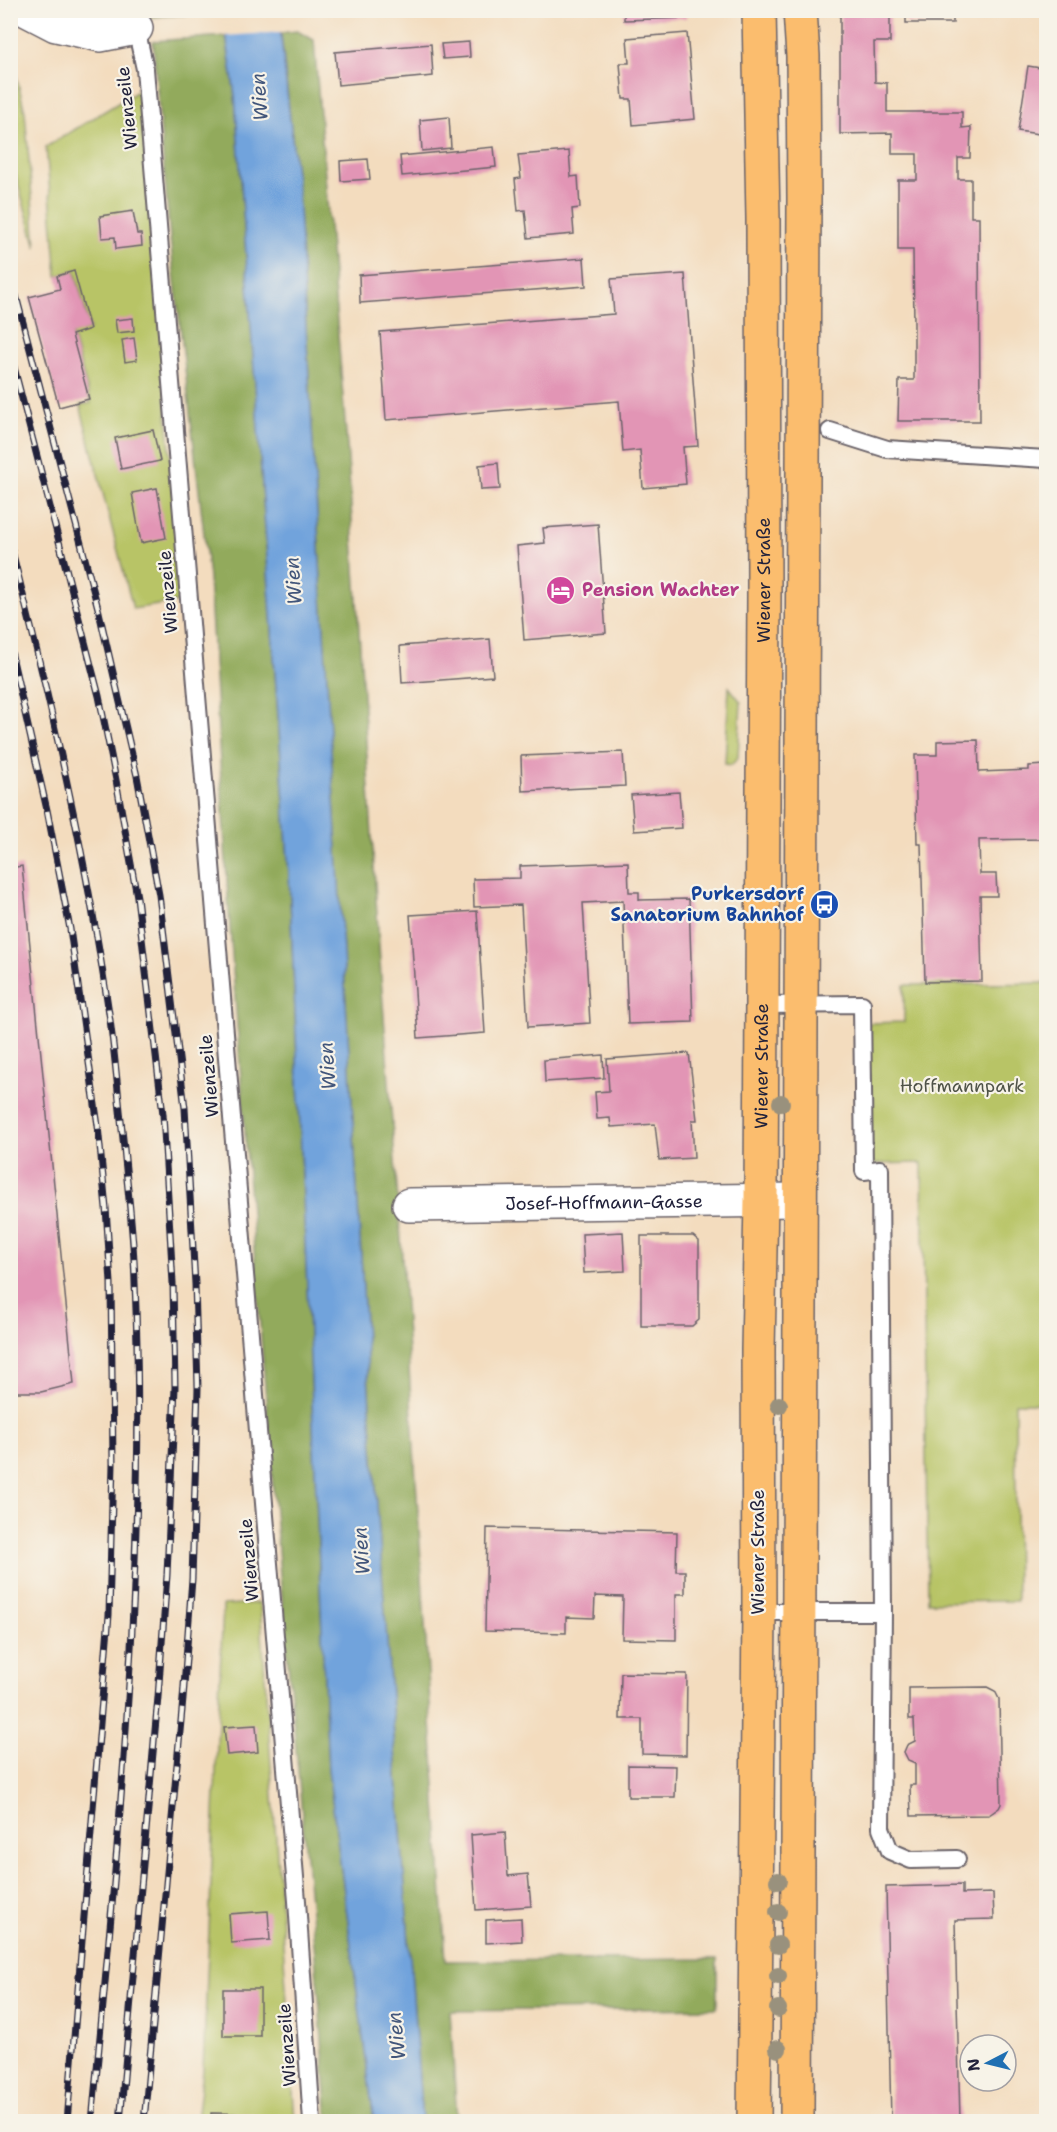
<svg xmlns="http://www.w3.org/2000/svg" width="1057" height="2132" font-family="'Shantell Sans',sans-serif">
<rect width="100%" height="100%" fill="#f7f3e8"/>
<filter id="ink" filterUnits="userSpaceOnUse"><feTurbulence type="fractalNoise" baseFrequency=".0167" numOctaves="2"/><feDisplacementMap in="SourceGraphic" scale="12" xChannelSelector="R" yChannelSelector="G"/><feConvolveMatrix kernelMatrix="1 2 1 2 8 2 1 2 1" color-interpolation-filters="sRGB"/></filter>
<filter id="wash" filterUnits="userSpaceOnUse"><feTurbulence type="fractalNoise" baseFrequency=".008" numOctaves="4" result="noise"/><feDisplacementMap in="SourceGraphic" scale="24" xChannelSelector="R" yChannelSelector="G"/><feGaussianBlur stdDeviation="1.35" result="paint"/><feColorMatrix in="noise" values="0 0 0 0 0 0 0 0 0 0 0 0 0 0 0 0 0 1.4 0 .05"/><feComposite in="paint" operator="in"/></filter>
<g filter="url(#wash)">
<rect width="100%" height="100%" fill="#f3dcbe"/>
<g fill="#b8c466" stroke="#6d7350" stroke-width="1.5">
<polygon points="10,50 25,112 36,247 11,159"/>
<polygon points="141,89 182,601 133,609 80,405 91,403 72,334 90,329 75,271 57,276 46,147"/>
<polygon points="729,687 741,702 738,757 732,765 725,764"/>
<polygon points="1046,983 1046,1403 1015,1403 1017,1601 928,1602 922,1163 870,1164 868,1023 904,1022 904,985"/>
<polygon points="260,1603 295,2121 197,2122 203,2070 223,1605"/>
</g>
<g fill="#92aa5b" stroke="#5a664b" stroke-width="1.5">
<polygon points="223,10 223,12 153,17 96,17 88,11"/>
<polygon points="297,31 314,40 348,458 381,977 401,1240 446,1961 717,1959 717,2008 450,2011 457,2121 422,2121 370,1408 298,192 281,33"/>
<polygon points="226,36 235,96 289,874 328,1768 374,2121 328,2121 319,1999 280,1575 248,1174 229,914 209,578 170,238 153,41"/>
</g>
<polygon fill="#71a3dc" stroke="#4a628c" stroke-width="1.5" points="223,11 278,11 298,192 370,1408 422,2121 374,2121 328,1769 289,874 235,96"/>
<polygon fill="#f3dcbe" points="281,10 284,32 223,36 220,12"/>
<g id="blocks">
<g fill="#e295b5">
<polygon points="624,10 686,10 686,18 624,20"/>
<polygon points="840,10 992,10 992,15 953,15 953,23 906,23 906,13 890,13 890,42 874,42 875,82 887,83 887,112 962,112 962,128 971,127 970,158 958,158 958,179 971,179 971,217 979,217 980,421 898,421 899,380 914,380 914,324 913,250 898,250 898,180 917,180 917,154 892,154 892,133 840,134"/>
<polygon points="687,33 695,119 633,125 631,99 623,99 620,63 629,63 627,38"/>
<polygon points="469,42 470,57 443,59 441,44"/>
<polygon points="431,44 433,76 338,85 335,52"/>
<polygon points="1028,66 1046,69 1046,135 1018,131"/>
<polygon points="449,117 451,148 422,151 420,120"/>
<polygon points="494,147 496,167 402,176 400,156"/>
<polygon points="569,151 571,177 578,176 580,208 572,209 574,234 528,238 525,210 518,211 515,179 521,178 518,155"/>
<polygon points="368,159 370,179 341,181 340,161"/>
<polygon points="133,211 137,234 141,234 142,246 116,249 115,237 102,238 100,216"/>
<polygon points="584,258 586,286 360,303 359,275"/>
<polygon points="74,271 90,329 72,335 89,399 59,407 29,297 60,289 57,276"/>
<polygon points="685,274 698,446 683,447 686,484 643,488 640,450 623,452 619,401 386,420 380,332 614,314 611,279"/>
<polygon points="133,318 134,331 117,333 115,320"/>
<polygon points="134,338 137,360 125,362 122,340"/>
<polygon points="153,430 160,461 121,469 115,438"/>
<polygon points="498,463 500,489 481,490 479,465"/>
<polygon points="157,488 166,538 141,543 132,493"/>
<polygon points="598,524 606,633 524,640 517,546 545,543 543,528"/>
<polygon points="490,639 493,676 402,683 400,646"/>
<polygon points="978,740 979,772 1029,770 1029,766 1046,765 1046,839 979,840 980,874 996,874 997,896 980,896 982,981 925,982 921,844 917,844 915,755 937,755 937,741"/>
<polygon points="623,752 625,786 522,791 521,756"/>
<polygon points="679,792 682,828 634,831 631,795"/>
<polygon points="628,862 629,892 639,892 639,900 689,899 693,1022 628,1024 623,901 583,903 590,1023 528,1027 521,905 474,907 473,879 520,878 520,866"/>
<polygon points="22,866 74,1384 41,1392 10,1392 10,868"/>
<polygon points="477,911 485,1033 418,1038 410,915"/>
<polygon points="689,1053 697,1120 692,1120 694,1158 659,1160 655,1124 611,1127 610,1118 597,1119 595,1092 609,1091 607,1059"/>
<polygon points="603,1055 604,1078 545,1082 544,1060"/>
<polygon points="623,1232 625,1271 584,1273 582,1234"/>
<polygon points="641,1236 693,1236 699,1241 699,1320 692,1326 641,1326"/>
<polygon points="487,1528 677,1532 676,1571 685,1571 685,1594 676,1594 676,1640 622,1639 623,1597 595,1596 594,1618 566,1617 566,1633 485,1631"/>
<polygon points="621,1673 687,1674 686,1755 642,1754 642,1719 620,1719"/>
<polygon points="987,1687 995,1691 999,1699 1001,1804 999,1808 989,1815 911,1816 910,1785 915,1785 915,1763 908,1760 904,1752 907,1745 915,1741 914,1719 909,1719 909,1688"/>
<polygon points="256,1725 258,1752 227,1755 224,1727"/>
<polygon points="628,1765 676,1766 675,1797 628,1797"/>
<polygon points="505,1832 508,1876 528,1874 531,1906 476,1910 471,1835"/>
<polygon points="962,1885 962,1894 993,1893 994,1919 955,1920 960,2121 891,2122 886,1887"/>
<polygon points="268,1911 270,1940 231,1943 229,1914"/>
<polygon points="521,1918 522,1941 486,1943 486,1920"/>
<rect x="223" y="1989" width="37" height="47"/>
<polygon points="211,2113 253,2114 253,2122 211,2122"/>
</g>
</g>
</g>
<g filter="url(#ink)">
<use href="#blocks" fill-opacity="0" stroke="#6b6369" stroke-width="1.5"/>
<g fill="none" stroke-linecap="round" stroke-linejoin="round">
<defs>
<g id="service">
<polyline points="134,10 136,28 145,69 297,1901 312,2122"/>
<polyline points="830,431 887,449 1046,459"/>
<polyline points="759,1612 883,1612 880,1169 864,1171 862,1004 762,1005"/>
<polyline points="883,1612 881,1828 890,1851 911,1860 957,1859"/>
</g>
<g id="minor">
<polyline points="27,10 56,25 100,35 136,28"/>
<path id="s1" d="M409,1205l391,-5"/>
</g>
<g id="primary">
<path id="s2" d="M754,2122l5,-510 -1,-262 3,-149 3,-610 -1,-372 -4,-209"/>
<polyline points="797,2122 804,198 803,56 800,10"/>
</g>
</defs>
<use href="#service" stroke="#6b6369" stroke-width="20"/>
<use href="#minor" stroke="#6b6369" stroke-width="36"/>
<use href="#primary" stroke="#6b6369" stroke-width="36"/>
<use href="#service" stroke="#fff" stroke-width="16"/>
<use href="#minor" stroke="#fff" stroke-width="33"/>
<use href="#primary" stroke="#fbbd6e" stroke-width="33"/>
<defs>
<g id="rail">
<polyline points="10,273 99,612 137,776 159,895 185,1108 195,1284 198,1388 192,1579 183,1699 144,2122"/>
<polyline points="10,352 99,696 116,780 137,897 163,1114 173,1283 175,1387 167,1575 158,1697 120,2122"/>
<path d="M10,543c40,157 77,316 100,477 6,43 9,85 14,128 4,45 10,90 11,135 12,280 -17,560 -43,839"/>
<polyline points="10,647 47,810 70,929 98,1126 106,1208 111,1283 113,1464 109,1615 67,2122"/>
</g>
</defs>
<use href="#rail" stroke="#22223b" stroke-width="7"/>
<use href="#rail" stroke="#f7f3e8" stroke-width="4.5" stroke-dasharray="14" stroke-linecap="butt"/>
</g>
<g fill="#99917d">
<circle cx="781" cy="1103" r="9"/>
<circle cx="779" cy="1405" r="9"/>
<circle cx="778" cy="1881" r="9"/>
<circle cx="778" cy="1912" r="9"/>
<circle cx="778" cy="1945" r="9"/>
<circle cx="778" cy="1976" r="9"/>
<circle cx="778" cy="2009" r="9"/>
<circle cx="778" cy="2049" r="9"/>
</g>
</g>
<defs>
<symbol id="hotel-disc" viewBox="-11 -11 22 22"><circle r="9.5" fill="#d1479c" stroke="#f7f3e8"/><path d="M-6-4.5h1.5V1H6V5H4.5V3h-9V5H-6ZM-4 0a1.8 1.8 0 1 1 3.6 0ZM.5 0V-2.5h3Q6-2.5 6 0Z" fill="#fff"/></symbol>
<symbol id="bus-disc" viewBox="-11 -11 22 22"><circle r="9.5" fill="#1a4fb4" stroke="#f7f3e8"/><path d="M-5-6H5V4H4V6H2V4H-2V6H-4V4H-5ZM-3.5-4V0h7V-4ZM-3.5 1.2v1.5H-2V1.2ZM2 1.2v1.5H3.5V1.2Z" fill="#fff"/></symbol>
</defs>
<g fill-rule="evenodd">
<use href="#hotel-disc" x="544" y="574" width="33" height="33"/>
<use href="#bus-disc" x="808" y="888" width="33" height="33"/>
</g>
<g text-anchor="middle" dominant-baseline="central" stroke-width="4.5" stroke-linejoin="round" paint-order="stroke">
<g font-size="18" fill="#22223b" stroke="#f7f3e8">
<text transform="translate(127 108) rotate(-96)">Wienzeile</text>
<text stroke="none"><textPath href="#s2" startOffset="1542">Wiener Straße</textPath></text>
<text transform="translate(168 592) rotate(-95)">Wienzeile</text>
<text stroke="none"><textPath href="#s2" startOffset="1056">Wiener Straße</textPath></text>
<text transform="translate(209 1076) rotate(-95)">Wienzeile</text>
<text stroke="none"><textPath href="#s1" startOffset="195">Josef-Hoffmann-Gasse</textPath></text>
<text transform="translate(758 1552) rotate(-90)">Wiener Straße</text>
<text transform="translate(249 1560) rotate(-95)">Wienzeile</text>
<text transform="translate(287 2045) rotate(-94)">Wienzeile</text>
</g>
<g font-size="18" font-weight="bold" fill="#b23c85" stroke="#f7f3e8" text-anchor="start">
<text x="582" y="590">Pension Wachter</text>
</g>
<g font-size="18" font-weight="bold" fill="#164399" stroke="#f7f3e8" text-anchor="end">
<text x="804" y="894">Purkersdorf<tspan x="804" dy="21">Sanatorium Bahnhof</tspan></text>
</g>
<g font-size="18" fill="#4f5348" stroke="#f7f3e8">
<text x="962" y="1086">Hoffmannpark</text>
</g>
<g font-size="20" font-style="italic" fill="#42567b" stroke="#f7f3e8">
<text transform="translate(259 97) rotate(-94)">Wien</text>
<text transform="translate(293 581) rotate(-94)">Wien</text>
<text transform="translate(327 1066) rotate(-94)">Wien</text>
<text transform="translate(361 1551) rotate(-94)">Wien</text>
<text transform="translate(396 2036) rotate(-96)">Wien</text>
</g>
</g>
<rect width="1057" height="2132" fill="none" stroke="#f7f3e8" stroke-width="36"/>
<g transform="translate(988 2063) rotate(263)"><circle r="28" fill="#f7f3e8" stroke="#a29fa3" stroke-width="1.5"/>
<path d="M0-4.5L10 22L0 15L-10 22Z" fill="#1f6fb2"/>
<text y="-9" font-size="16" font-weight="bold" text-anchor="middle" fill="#22223b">N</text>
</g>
</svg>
